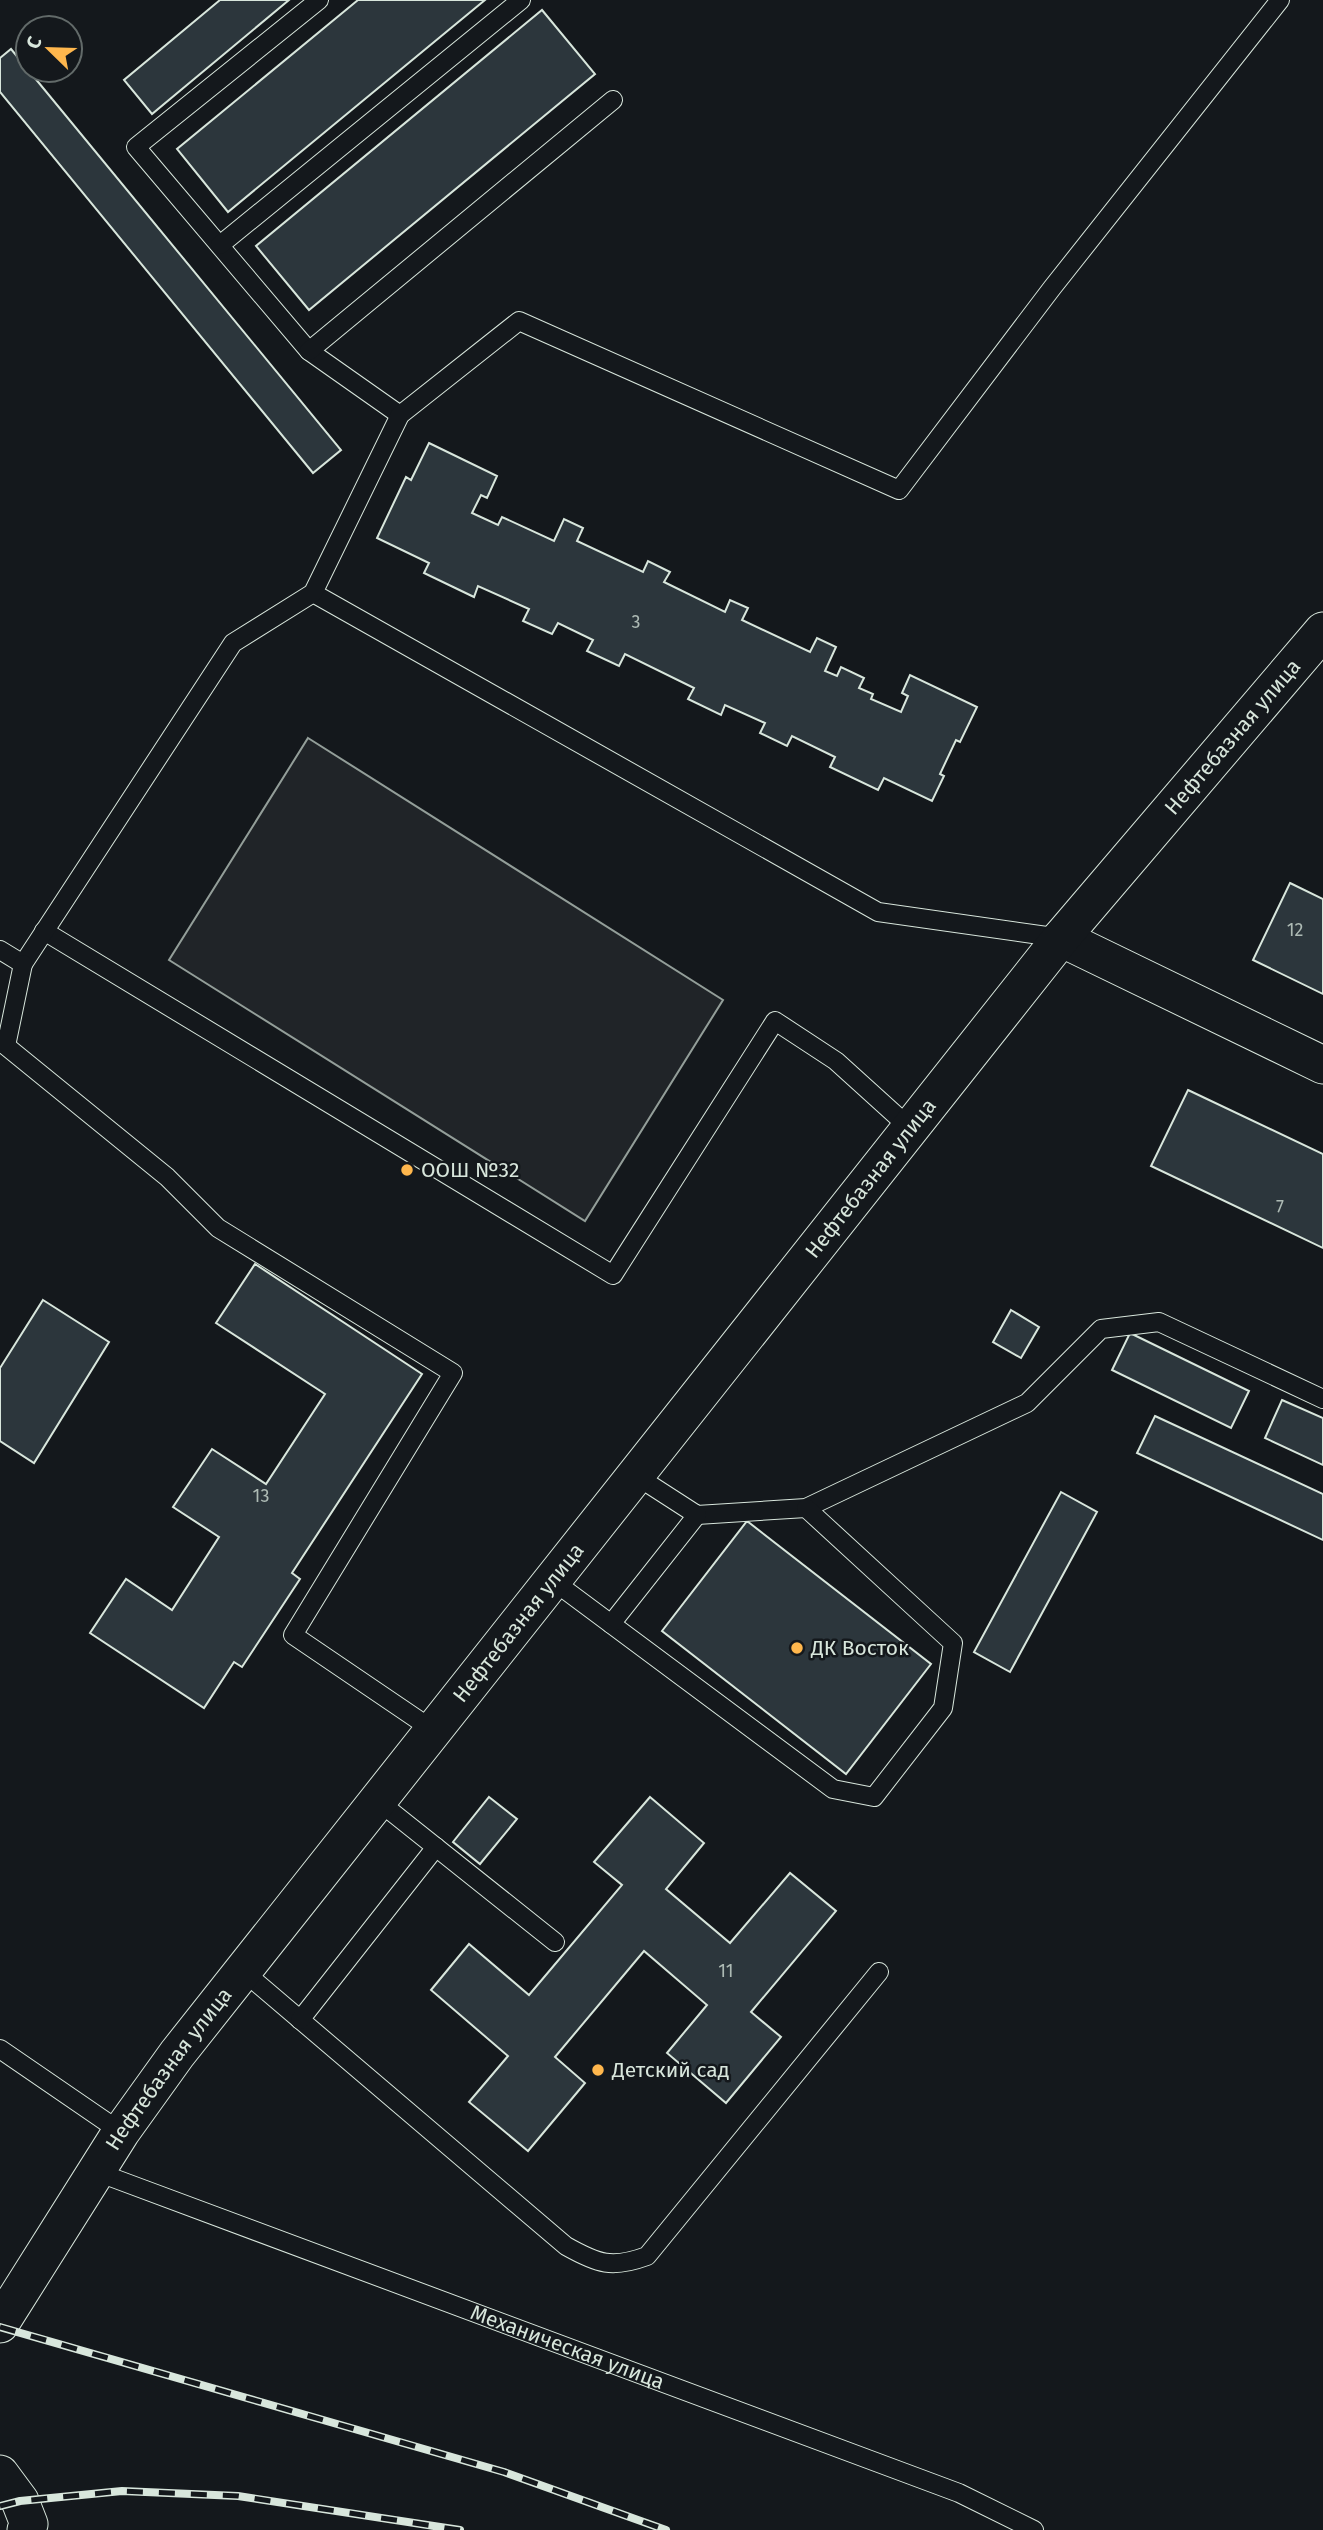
<svg xmlns="http://www.w3.org/2000/svg" width="1323" height="2530" font-family="'Fira Sans',sans-serif">
<rect width="100%" height="100%" fill="#14181c"/>
<polygon fill="#202428" stroke="#939e99" stroke-width="2" points="308,738 723,1000 585,1221 169,960"/>
<g fill="#2c363c" stroke="#d8e6dc" stroke-width="2">
<polygon points="220,0 289,0 152,114 124,80"/>
<polygon points="358,0 485,0 228,212 177,149"/>
<polygon points="542,10 595,74 309,310 256,246"/>
<polygon points="11,49 341,450 313,473 0,92 0,58"/>
<polygon points="429,443 497,476 487,498 481,495 472,513 498,525 502,517 554,541 564,519 583,528 577,541 643,572 648,561 670,572 664,582 725,612 730,600 748,608 742,620 810,652 817,638 836,647 825,671 837,676 841,667 864,678 859,688 873,694 871,699 901,712 908,696 902,693 910,675 977,707 960,742 956,740 940,774 944,776 932,801 884,778 878,790 830,767 835,757 792,736 787,746 760,733 765,723 725,705 721,715 688,699 694,688 625,654 619,666 587,651 593,640 558,623 552,634 523,621 529,609 478,586 474,597 424,573 429,563 377,538 406,477 411,480"/>
<polygon points="1290,883 1323,899 1323,994 1253,960"/>
<polygon points="1188,1090 1323,1154 1323,1248 1151,1166"/>
<polygon points="255,1264 422,1374 292,1573 300,1579 242,1667 234,1662 204,1708 90,1633 126,1579 172,1610 219,1537 173,1507 212,1449 266,1484 325,1394 216,1323"/>
<polygon points="43,1300 109,1342 34,1463 0,1441 0,1368"/>
<polygon points="1011,1310 1039,1327 1021,1358 993,1342"/>
<polygon points="1130,1333 1249,1391 1231,1428 1112,1370"/>
<polygon points="1282,1400 1323,1418 1323,1465 1265,1438"/>
<polygon points="1155,1416 1323,1494 1323,1540 1137,1453"/>
<polygon points="1061,1492 1097,1512 1010,1672 974,1652"/>
<polygon points="747,1521 931,1664 846,1774 662,1631"/>
<polygon points="489,1797 517,1819 480,1864 453,1842"/>
<polygon points="650,1797 704,1843 666,1889 730,1943 790,1873 836,1911 751,2012 781,2037 726,2103 667,2053 707,2005 644,1951 555,2057 585,2083 528,2151 469,2102 508,2056 431,1990 469,1944 529,1995 622,1885 594,1862"/>
</g>
<g fill="none" stroke-linecap="round" stroke-linejoin="round">
<defs>
<g id="service">
<polyline points="319,0 136,147 309,351 400,415"/>
<polyline points="220,245 521,0"/>
<polyline points="309,351 613,100"/>
<polyline points="313,593 878,912 1061,938"/>
<polyline points="44,931 613,1275 775,1021 836,1061 910,1128"/>
<polyline points="0,950 23,964 233,643 313,593 400,415 519,321 899,490 1052,288 1280,0"/>
<polyline points="23,964 6,1046 167,1177 218,1228 453,1373 293,1635 433,1730"/>
<polyline points="635,1475 697,1515 806,1508 1027,1403 1101,1329 1159,1322 1323,1399"/>
<polyline points="552,1580 833,1789 874,1797 943,1708 953,1643 806,1508"/>
<polyline points="611,1624 697,1515"/>
<polyline points="378,1801 555,1942"/>
<path d="M243,1971l323,275c32,18 46,23 81,10l232,-284"/>
<polyline points="300,2020 436,1847"/>
<polyline points="0,2049 121,2132"/>
<path id="s1" d="M97,2172l862,321 75,37"/>
</g>
<g id="minor">
<polyline points="1061,938 1323,1065"/>
<path id="s2" d="M0,2324l121,-192 56,-78 884,-1116 262,-307"/>
<polyline points="0,2474 20,2501 29,2524 26,2530"/>
</g>
</defs>
<use href="#service" stroke="#d8e6dc" stroke-width="20"/>
<use href="#minor" stroke="#d8e6dc" stroke-width="39"/>
<use href="#service" stroke="#14181c" stroke-width="18"/>
<use href="#minor" stroke="#14181c" stroke-width="37"/>
<defs>
<g id="rail">
<polyline points="0,2327 504,2472 666,2530"/>
<polyline points="0,2506 20,2501 122,2491 238,2496 460,2530"/>
</g>
</defs>
<use href="#rail" stroke="#d8e6dc" stroke-width="8"/>
<use href="#rail" stroke="#14181c" stroke-width="5" stroke-dasharray="16" stroke-linecap="butt"/>
</g>
<g fill="#ffb74d" stroke="#14181c" stroke-width="2.5">
<circle cx="407" cy="1170" r="7"/>
<circle cx="797" cy="1648" r="7"/>
<circle cx="598" cy="2070" r="7"/>
</g>
<g text-anchor="middle" dominant-baseline="central" stroke-width="5" stroke-linejoin="round" paint-order="stroke">
<g font-size="18" fill="#adbab4">
<text x="636" y="622">3</text>
<text x="1295" y="930">12</text>
<text x="1280" y="1207">7</text>
<text x="261" y="1496">13</text>
<text x="726" y="1971">11</text>
</g>
<g font-size="21" fill="#d8e6dc" stroke="#14181c">
<text stroke="none"><textPath href="#s2" startOffset="2011">Нефтебазная улица</textPath></text>
<text stroke="none"><textPath href="#s2" startOffset="1440">Нефтебазная улица</textPath></text>
<text stroke="none"><textPath href="#s2" startOffset="873">Нефтебазная улица</textPath></text>
<text stroke="none"><textPath href="#s2" startOffset="306">Нефтебазная улица</textPath></text>
<text stroke="none"><textPath href="#s1" startOffset="502">Механическая улица</textPath></text>
</g>
<g font-size="21" fill="#d8e6dc" stroke="#14181c" text-anchor="start">
<text x="421" y="1170">ООШ №32</text>
<text x="811" y="1648">ДК Восток</text>
<text x="612" y="2070">Детский сад</text>
</g>
</g>
<g transform="translate(49 49) rotate(293)"><circle r="33" fill="#14181c" stroke="#626a69" stroke-width="2"/>
<path d="M0-5L12 26L0 18L-12 26Z" fill="#ffb74d"/>
<text y="-10" font-size="19" font-weight="bold" text-anchor="middle" fill="#d8e6dc">С</text>
</g>
</svg>
